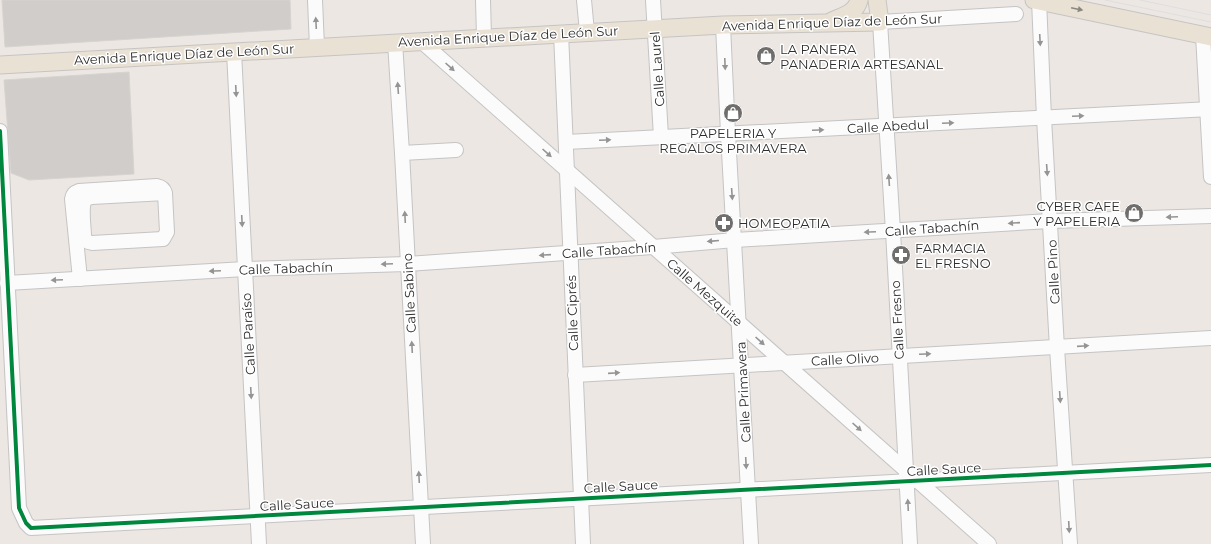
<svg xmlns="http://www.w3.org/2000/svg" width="1211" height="544" font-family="Montserrat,sans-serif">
<rect width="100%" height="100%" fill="#ece7e3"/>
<g fill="#d0cdca" stroke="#d7d3cf">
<polygon points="2,0 290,0 291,29 5,47"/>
<polygon points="129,72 134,174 29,180 11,173 4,80"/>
</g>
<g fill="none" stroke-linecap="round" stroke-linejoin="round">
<defs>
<g id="minor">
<polyline points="315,0 317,47"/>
<polyline points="483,0 484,37"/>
<polyline points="584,0 587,32"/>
<polyline points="653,0 661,137"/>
<polyline points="1039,0 1044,118 1057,348 1070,544"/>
<polyline points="723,25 728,134 751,544"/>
<polyline points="561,33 583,544"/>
<polyline points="1203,35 1211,177"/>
<polyline points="421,41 989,544"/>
<polyline points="395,42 402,153 423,544"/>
<polyline points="234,52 259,544"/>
<polyline points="0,131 19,508 26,523 31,528 1211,465"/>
<polyline points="566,142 1211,109"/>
<polyline points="402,153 456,150"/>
<path d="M80,279l-8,-80c1,-5 2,-6 7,-8l78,-5c5,1 7,3 8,7l2,39 -4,7 -71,4c-5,-1 -7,-2 -8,-7 0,-8 -3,-26 0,-34 1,-3 4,-4 8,-5l73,-4"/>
<polyline points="7,283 245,269 407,264 653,247 735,240 1050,221 1211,216"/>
<path d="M575,375c212,-14 424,-23 636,-37"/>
<polyline points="910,544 893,231 880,22 1016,14"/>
</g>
<g id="major">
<polyline points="1034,0 1211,37"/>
<path d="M832,21c11,-5 24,-8 27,-21"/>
<polyline points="0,65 723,25 880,22 877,0"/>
</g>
</defs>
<use href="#minor" stroke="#c5c4c4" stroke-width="16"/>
<use href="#major" stroke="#c6c4c3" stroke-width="19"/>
<use href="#minor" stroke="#fcfbfb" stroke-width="14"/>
<use href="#major" stroke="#e9e1d4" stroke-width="17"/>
<g stroke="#dedee0" stroke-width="1">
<polyline points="1105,0 1211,22"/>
<polyline points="1140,0 1211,15"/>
</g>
<defs>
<polyline id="cycleway" points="0,131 19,508 26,523 31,528 1211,465"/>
</defs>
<use href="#cycleway" stroke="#fff" stroke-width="6"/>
<use href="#cycleway" stroke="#00873e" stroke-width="4"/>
</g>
<defs><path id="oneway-solid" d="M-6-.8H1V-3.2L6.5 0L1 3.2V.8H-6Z"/></defs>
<use fill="#8b8780" href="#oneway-solid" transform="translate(1077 9) rotate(12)"/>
<g fill="#949494">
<use href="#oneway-solid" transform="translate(316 23) rotate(-93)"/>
<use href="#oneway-solid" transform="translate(1040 40) rotate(87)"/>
<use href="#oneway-solid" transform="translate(725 64) rotate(88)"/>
<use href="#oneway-solid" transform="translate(450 67) rotate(42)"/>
<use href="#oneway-solid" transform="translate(398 88) rotate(-94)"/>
<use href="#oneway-solid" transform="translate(236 91) rotate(87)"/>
<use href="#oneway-solid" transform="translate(1078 116) rotate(-3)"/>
<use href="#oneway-solid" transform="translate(948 123) rotate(-3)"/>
<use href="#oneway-solid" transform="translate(818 130) rotate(-3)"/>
<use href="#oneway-solid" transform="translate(605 140) rotate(-3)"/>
<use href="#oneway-solid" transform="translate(547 153) rotate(42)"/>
<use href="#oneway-solid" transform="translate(1047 170) rotate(86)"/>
<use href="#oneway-solid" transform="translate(889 180) rotate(-94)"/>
<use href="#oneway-solid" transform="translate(732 194) rotate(86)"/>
<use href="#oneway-solid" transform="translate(405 217) rotate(-93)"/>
<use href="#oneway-solid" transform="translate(1172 217) rotate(178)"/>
<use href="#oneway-solid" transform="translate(242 221) rotate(87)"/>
<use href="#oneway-solid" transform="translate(1014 223) rotate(176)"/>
<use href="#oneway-solid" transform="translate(870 232) rotate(177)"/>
<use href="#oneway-solid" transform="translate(713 241) rotate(175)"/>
<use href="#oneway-solid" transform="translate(545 255) rotate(176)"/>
<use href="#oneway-solid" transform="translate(387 264) rotate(178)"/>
<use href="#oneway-solid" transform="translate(215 271) rotate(177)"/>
<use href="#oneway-solid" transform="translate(57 280) rotate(177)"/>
<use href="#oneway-solid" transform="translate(760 341) rotate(42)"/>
<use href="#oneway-solid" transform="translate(1083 346) rotate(-4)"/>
<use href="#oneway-solid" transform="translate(412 347) rotate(-93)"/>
<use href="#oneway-solid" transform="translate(925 354) rotate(-3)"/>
<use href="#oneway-solid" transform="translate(614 373) rotate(-4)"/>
<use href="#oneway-solid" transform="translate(251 393) rotate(87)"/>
<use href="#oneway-solid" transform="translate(1060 397) rotate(86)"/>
<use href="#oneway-solid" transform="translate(857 427) rotate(42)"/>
<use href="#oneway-solid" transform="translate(746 463) rotate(87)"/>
<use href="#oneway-solid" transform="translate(419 477) rotate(-93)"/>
<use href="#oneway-solid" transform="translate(908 505) rotate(-93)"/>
<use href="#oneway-solid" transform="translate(1069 527) rotate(87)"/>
</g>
<defs>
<symbol id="shop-disc" viewBox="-11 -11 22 22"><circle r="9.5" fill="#706e6d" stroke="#fff"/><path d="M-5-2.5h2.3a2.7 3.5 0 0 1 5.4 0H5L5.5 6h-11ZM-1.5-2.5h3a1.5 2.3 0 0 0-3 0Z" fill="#fff"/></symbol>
<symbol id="pharmacy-disc" viewBox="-11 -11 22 22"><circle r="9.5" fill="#706e6d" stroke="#fff"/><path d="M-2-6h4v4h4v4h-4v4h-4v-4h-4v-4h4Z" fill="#fff"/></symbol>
</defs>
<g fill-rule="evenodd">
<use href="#shop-disc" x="755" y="45" width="22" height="22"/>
<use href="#shop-disc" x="722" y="102" width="22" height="22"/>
<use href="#shop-disc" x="1123" y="202" width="22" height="22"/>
<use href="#pharmacy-disc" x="713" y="212" width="22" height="22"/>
<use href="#pharmacy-disc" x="890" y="244" width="22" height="22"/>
</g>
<g text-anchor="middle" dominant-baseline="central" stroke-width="3" stroke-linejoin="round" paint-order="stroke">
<g font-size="13" fill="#2d2d2d" stroke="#fff">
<text transform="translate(832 22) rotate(-2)">Avenida Enrique Díaz de León Sur</text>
<text transform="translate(508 36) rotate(-3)">Avenida Enrique Díaz de León Sur</text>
<text transform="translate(184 54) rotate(-3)">Avenida Enrique Díaz de León Sur</text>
<text transform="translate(657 69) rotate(-94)">Calle Laurel</text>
<text transform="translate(888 126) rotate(-3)">Calle Abedul</text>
<text transform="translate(932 228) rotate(-4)">Calle Tabachín</text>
<text transform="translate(609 250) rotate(-4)">Calle Tabachín</text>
<text transform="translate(286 268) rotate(-2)">Calle Tabachín</text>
<text transform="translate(1053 272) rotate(-93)">Calle Pino</text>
<text transform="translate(705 292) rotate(41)">Calle Mezquite</text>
<text transform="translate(409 293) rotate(-93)">Calle Sabino</text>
<text transform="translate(572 313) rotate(-92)">Calle Ciprés</text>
<text transform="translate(897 320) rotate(-93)">Calle Fresno</text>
<text transform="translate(248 334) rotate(-93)">Calle Paraíso</text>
<text transform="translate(845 359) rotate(-3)">Calle Olivo</text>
<text transform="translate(743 392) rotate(-93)">Calle Primavera</text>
<text transform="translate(944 469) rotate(-3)">Calle Sauce</text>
<text transform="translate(621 486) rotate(-3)">Calle Sauce</text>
<text transform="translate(297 504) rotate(-3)">Calle Sauce</text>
</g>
<g font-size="13" fill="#2d2d2d" stroke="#fff" text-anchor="start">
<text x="780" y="49">LA PANERA<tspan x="780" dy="15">PANADERIA ARTESANAL</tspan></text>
<text x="733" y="133" text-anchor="middle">PAPELERIA Y<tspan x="733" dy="15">REGALOS PRIMAVERA</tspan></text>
<text x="1120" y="206" text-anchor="end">CYBER CAFE<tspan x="1120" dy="15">Y PAPELERIA</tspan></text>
<text x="738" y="223">HOMEOPATIA</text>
<text x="915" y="248">FARMACIA<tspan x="915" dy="15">EL FRESNO</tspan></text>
</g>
</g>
</svg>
